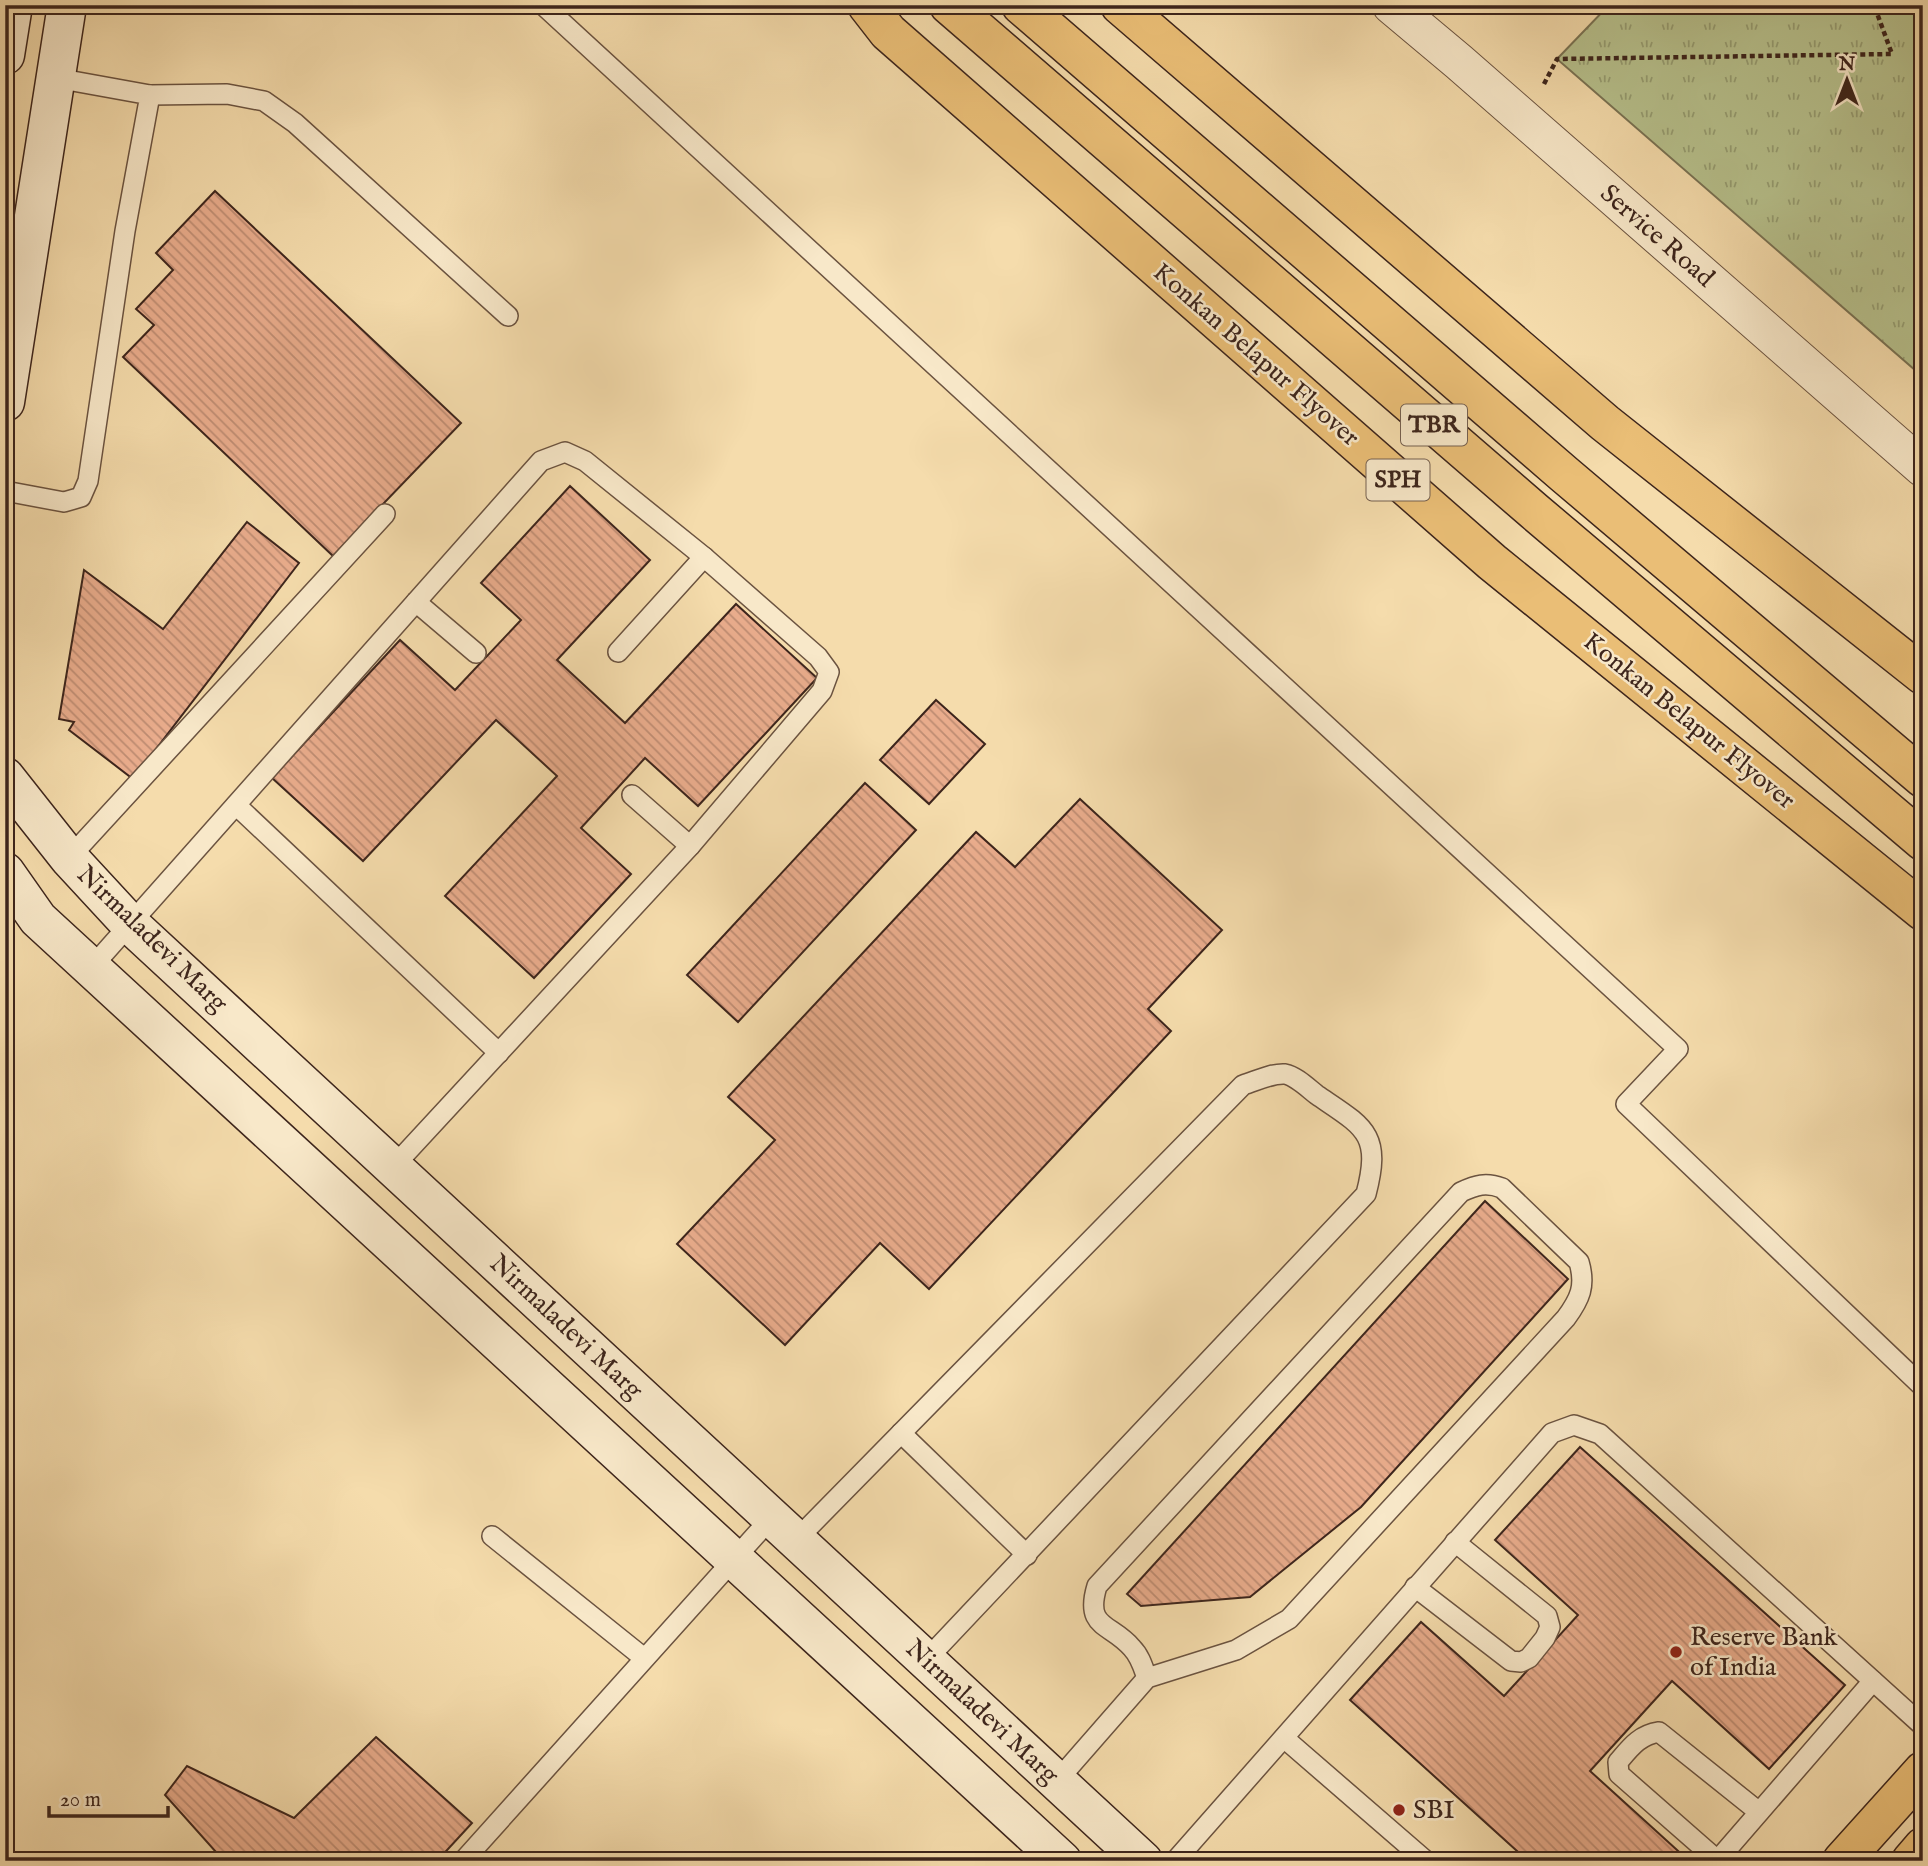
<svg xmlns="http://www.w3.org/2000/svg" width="1928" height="1866" font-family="'IM FELL English',serif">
<defs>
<pattern id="park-tufts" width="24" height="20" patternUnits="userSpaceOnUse" patternTransform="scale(1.75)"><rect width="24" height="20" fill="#b7c18d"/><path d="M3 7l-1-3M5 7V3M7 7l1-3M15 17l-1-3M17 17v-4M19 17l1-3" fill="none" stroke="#969d72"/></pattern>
<pattern id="building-back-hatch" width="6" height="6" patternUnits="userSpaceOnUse" patternTransform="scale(1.75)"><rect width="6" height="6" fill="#e9ac8c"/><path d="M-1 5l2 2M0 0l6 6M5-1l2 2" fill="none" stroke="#be8c72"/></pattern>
</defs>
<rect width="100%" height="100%" fill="#f5dcac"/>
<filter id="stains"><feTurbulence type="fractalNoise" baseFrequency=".00286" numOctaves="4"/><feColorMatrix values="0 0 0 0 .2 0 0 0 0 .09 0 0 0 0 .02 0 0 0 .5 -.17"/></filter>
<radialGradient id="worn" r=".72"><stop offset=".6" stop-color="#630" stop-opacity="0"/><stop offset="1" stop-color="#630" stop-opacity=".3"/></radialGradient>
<g fill="url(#park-tufts)" stroke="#7a7354" stroke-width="2">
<polygon points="1609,5 1923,5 1923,377 1557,59"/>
<polygon points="672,1852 811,1856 808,1861 665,1861"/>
</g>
<g fill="url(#building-back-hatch)" stroke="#3d251c" stroke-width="2">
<polygon points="215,191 461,423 333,556 123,357 154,325 136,309 173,270 156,253"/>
<polygon points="570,486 650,560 557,660 625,723 736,604 817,678 698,806 645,758 581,828 631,874 534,978 445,896 557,776 496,720 363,861 272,778 400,640 455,690 521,620 481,583"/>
<polygon points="247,522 299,563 133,779 69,730 74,722 59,719 84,570 163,629"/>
<polygon points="936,700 985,744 929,804 880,760"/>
<polygon points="865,783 916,830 738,1022 687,975"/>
<polygon points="1080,799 1222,930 1148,1009 1171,1031 929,1289 880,1243 785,1345 677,1244 775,1140 728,1097 976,832 1015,867"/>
<polygon points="1485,1201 1568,1279 1361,1507 1250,1597 1141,1606 1127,1594"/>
<polygon points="1580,1447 1845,1685 1769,1769 1672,1681 1590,1771 1687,1859 1685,1861 1528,1861 1350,1700 1421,1622 1504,1696 1578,1615 1495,1540"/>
<polygon points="376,1737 472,1823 437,1861 224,1861 165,1795 187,1766 294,1818"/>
</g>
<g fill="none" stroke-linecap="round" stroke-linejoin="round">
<defs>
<g id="lane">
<polyline points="543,5 1678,1049 1626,1104 1923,1387"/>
<polyline points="150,95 227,94 264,101 295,123 508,316"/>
<polyline points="5,491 64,502 81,497 88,481 125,231 150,95 56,78"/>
<polyline points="416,602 476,653"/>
<polyline points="618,652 704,557"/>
<polyline points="632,795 690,846"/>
<polyline points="236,805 499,1053"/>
<polyline points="69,858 385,514"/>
<polyline points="91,968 541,461 565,452 585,461 704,557 818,657 829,672 822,691 690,846 393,1167"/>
<polyline points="901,1433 1027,1555"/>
<polyline points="492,1536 644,1658"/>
<path d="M796,1540l447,-455c13,-4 29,-12 42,-11 11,2 24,15 32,21 47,32 65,38 49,99l-440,466"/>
<polyline points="1415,1587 1511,1661 1521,1662 1529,1658 1545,1638 1550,1627 1547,1616 1455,1542"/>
<polyline points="1284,1738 1426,1861"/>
<path d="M1057,1781l90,-103 89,-28 53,-31 277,-301c14,-19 20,-32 13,-56l-77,-74c-16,-6 -26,-3 -41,4l-364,394c-13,43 14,37 35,62 8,8 11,19 15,30"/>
<path d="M1717,1860l-98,-86 -1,-12c12,-14 21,-27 41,-30l100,80"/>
<polyline points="463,1861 772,1517"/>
<polyline points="1175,1861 1552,1433 1574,1425 1600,1434 1923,1726"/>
<polyline points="1717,1861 1873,1681"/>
</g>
<polyline id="street" points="1391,5 1459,62 1923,468"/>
<g id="secondary">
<polyline points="5,55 13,5"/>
<polyline points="5,402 67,5"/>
<polyline points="5,777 69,858 130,924 1143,1861"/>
<polyline points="5,872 38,919 1062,1861"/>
</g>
<g id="primary">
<polyline points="1842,1861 1923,1771"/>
<polyline points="1911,1861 1923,1847"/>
</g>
<g id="highway">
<polyline points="867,5 888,32 1492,562 1923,911"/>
<polyline points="949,5 1534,511 1923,841"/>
<polyline points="1021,5 1564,474 1923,778"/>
<polyline points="1120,5 1605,423 1923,675"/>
</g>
</defs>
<use href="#lane" stroke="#6b5340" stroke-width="22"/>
<use href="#street" stroke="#6b5340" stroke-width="39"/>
<use href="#secondary" stroke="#3d251c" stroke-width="41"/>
<use href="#primary" stroke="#3d251c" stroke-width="41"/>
<use href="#highway" stroke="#3d251c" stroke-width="41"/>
<polyline stroke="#3d251c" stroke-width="4.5" stroke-dasharray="5 3.5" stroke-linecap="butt" points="1544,84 1557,59 1892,54 1874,5"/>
<use href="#lane" stroke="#f8e8c9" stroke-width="19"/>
<use href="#street" stroke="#f8e8c9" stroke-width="37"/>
<use href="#secondary" stroke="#f8e8c9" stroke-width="38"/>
<use href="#primary" stroke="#eabe76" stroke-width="38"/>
<use href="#highway" stroke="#eabe76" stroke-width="38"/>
</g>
<g fill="#8f2418" stroke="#f8e8c9" stroke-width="2.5">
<circle cx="1676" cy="1652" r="7"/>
<circle cx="1399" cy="1810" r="7"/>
</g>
<g text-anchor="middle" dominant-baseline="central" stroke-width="5" stroke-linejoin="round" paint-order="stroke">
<g fill="#f8e8c9" stroke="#756050" stroke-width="2">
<rect x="1401" y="404.5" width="66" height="41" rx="5"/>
<rect x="1366.5" y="459.5" width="63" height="41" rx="5"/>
</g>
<g font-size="24" font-weight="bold" fill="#3d251c">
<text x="1434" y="425">TBR</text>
<text x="1398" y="480">SPH</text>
</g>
<g font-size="26" fill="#3d251c" stroke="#f8e8c9">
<text transform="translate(1657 236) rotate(41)">Service Road</text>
<text transform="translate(1256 355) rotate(41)">Konkan Belapur Flyover</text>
<text transform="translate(1689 721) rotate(39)">Konkan Belapur Flyover</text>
<text transform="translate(152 939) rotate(44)">Nirmaladevi Marg</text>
<text transform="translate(566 1327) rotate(43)">Nirmaladevi Marg</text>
<text transform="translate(982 1712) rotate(43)">Nirmaladevi Marg</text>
</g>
<g font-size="26" fill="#3d251c" stroke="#f8e8c9" text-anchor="start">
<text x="1690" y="1637">Reserve Bank<tspan x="1690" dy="30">of India</tspan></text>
<text x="1413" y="1810">SBI</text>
</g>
</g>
<rect width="1928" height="1866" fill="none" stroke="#f5dcac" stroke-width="28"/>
<rect x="7" y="7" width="1914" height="1852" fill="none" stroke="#3d251c" stroke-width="3.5"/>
<rect x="14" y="14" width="1900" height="1838" fill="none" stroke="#3d251c" stroke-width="2"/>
<g transform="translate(1847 80)" stroke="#f8e8c9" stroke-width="5" paint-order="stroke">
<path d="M0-5L12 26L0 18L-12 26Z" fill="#3d251c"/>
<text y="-10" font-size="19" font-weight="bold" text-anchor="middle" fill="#3d251c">N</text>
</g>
<path d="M49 1806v10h119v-10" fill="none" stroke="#3d251c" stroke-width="3.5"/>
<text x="60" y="1806" font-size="21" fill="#3d251c" stroke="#f8e8c9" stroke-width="5" paint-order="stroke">20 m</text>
<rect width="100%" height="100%" filter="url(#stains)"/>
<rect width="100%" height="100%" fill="url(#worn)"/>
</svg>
